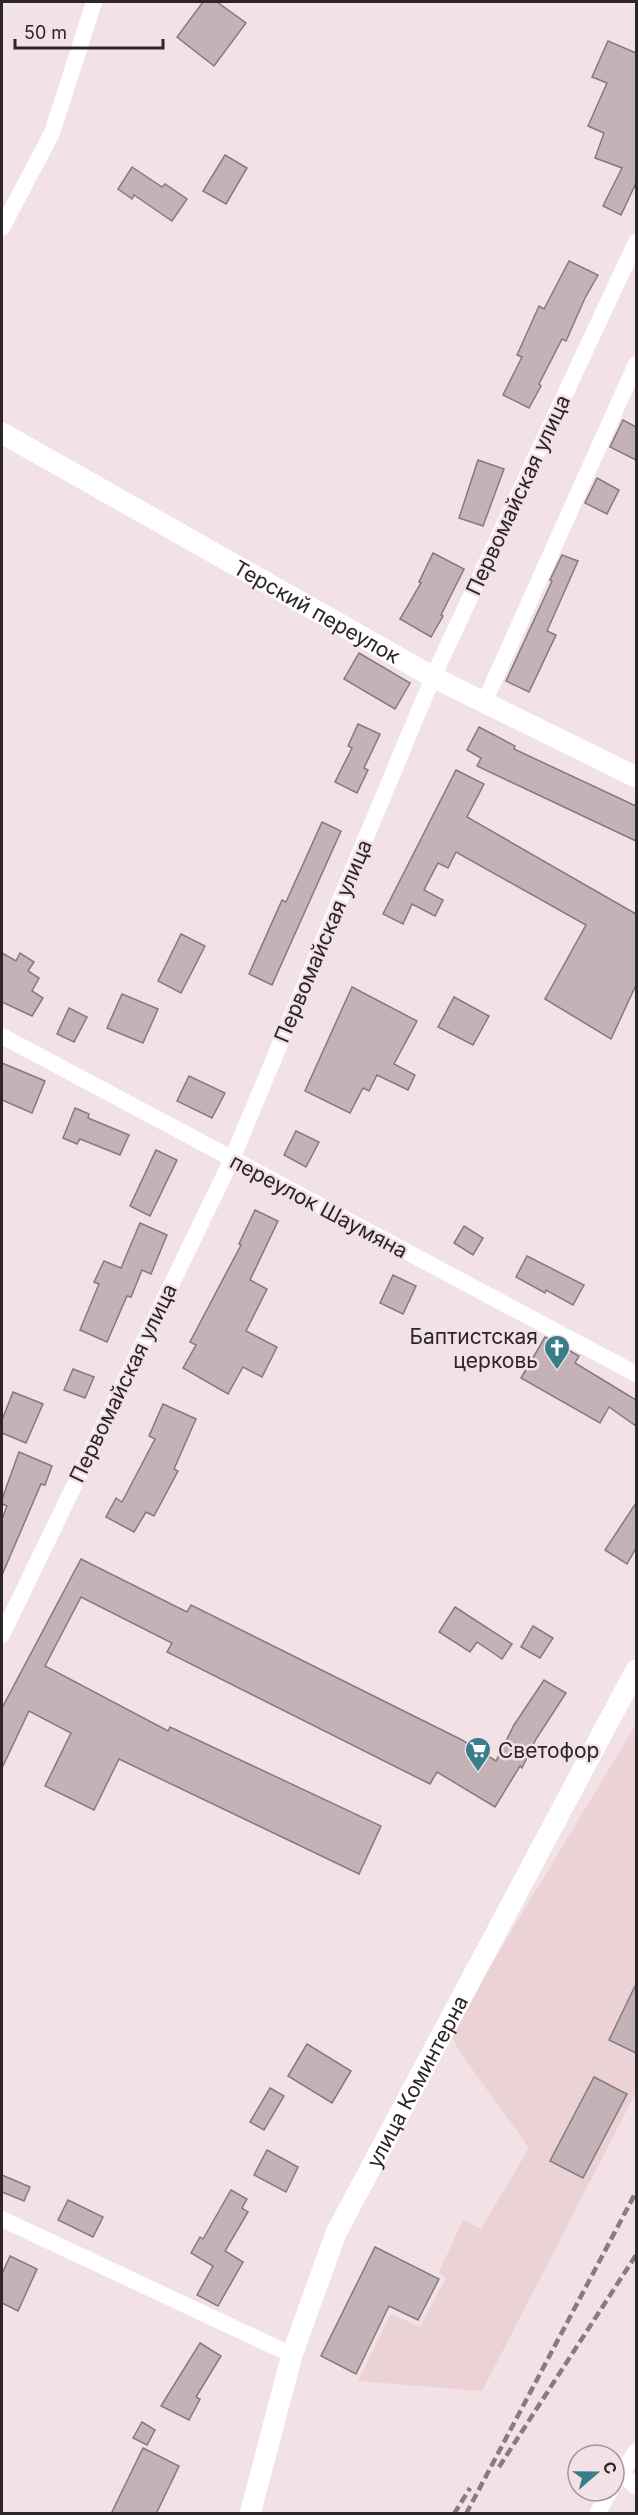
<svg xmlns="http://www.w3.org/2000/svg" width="638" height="2515" font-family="Inter,sans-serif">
<rect width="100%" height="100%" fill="#f2e1e5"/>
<polygon fill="#ead2d7" points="636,1724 636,2092 482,2391 358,2381 391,2314 420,2327 446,2278 439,2272 463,2220 481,2229 529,2148 457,2048 451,2032"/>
<g fill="#c3b3b7" stroke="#88797c" stroke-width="1.5">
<polygon points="203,2 217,2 246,23 214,66 177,37"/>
<polygon points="608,41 636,53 636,183 621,215 603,206 622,168 595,158 604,133 588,126 607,83 592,77"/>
<polygon points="225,155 247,168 226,204 203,191"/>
<polygon points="132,167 162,187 165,184 187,199 172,221 134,195 132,199 118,189"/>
<polygon points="569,261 598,275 585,298 566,341 562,339 539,384 541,386 529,408 503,395 522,357 517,355 539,306 544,309"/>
<polygon points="623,420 636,427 636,460 610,447"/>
<polygon points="478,460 504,469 483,526 459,518"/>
<polygon points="597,478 619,490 607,514 585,503"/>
<polygon points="433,553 464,569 441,615 443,616 431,637 400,619 421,583 419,582"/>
<polygon points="562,555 578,561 547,631 556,635 529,692 506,681 552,581 550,580"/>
<polygon points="359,653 410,683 395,709 344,679"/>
<polygon points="358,724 380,734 364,768 368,770 357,793 335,782 352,748 348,746"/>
<polygon points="479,727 515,746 514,749 636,806 636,841 477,766 481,758 467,750"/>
<polygon points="456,770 484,784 467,817 636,914 636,985 611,1039 545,999 586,925 456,852 448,868 438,863 424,890 443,900 435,916 412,904 403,924 383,914"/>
<polygon points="322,822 341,831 272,985 249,974 282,900 286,902"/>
<polygon points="181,934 205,946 181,993 158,981"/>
<polygon points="2,953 16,961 20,953 34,962 28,971 39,978 32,991 43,998 32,1016 2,1002"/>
<polygon points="352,987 417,1021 394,1064 415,1075 408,1090 377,1075 369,1091 363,1088 350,1113 305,1091"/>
<polygon points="122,994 158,1009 143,1043 107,1028"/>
<polygon points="454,997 489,1016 473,1045 438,1027"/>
<polygon points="69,1008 87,1017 74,1042 57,1034"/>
<polygon points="2,1063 45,1081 32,1113 2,1100"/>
<polygon points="189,1076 225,1093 212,1118 177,1101"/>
<polygon points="75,1108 89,1114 88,1118 129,1135 120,1155 80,1139 77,1144 63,1138"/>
<polygon points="296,1131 319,1142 306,1167 284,1155"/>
<polygon points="156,1150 177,1160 150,1216 130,1206"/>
<polygon points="255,1210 278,1221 250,1280 267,1289 246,1331 277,1347 262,1377 243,1367 228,1394 183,1368 196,1345 190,1342 241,1245 239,1244"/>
<polygon points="140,1223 167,1235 151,1274 142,1270 131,1297 127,1296 107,1342 80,1330 99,1284 94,1282 104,1261 121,1268"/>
<polygon points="464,1226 483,1238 473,1255 454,1243"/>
<polygon points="527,1256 584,1285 573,1305 546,1290 545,1293 516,1277"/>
<polygon points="393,1275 416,1286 403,1314 380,1303"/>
<polygon points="545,1337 579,1356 575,1363 636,1400 636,1426 609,1407 600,1423 521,1378"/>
<polygon points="73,1369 94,1377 85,1398 64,1390"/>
<polygon points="13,1392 43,1404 26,1443 2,1433 2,1420"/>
<polygon points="163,1404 196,1419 174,1469 178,1471 154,1516 146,1512 134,1532 106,1517 116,1498 122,1502 155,1439 149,1436"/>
<polygon points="19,1452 52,1466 45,1485 41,1484 2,1575 2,1519 7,1506 2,1504 2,1499"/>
<polygon points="636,1503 636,1548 627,1564 605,1550"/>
<polygon points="81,1559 187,1612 191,1605 462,1740 496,1761 514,1725 544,1680 566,1693 536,1739 522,1768 520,1766 495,1807 437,1772 430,1784 167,1652 172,1643 81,1597 45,1666 168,1731 170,1727 381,1826 359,1874 119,1759 94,1810 45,1786 71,1733 29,1711 2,1768 2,1708"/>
<polygon points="455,1607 512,1644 502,1659 477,1642 470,1652 439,1632"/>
<polygon points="533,1626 553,1638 540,1658 521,1647"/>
<polygon points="636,1984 636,2053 609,2040"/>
<polygon points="307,2044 351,2071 332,2103 288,2076"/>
<polygon points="594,2077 627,2094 583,2178 550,2161"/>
<polygon points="270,2088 284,2096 264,2130 250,2122"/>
<polygon points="267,2150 298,2167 286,2192 254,2175"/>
<polygon points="2,2175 30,2187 24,2201 2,2192"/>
<polygon points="231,2190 247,2199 242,2208 248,2212 225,2251 243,2262 218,2306 197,2295 213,2266 191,2253 200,2237 203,2239"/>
<polygon points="68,2200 103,2217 93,2237 58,2220"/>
<polygon points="375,2247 439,2279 418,2320 389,2306 356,2374 321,2356"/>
<polygon points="10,2256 37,2269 18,2311 2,2303 2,2274"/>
<polygon points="200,2343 221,2356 196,2397 200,2399 189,2420 161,2406"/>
<polygon points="142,2422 155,2430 147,2445 133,2438"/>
<polygon points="143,2448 179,2466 156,2514 111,2514"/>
</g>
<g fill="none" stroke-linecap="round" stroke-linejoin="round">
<g stroke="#fff" stroke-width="16">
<polyline points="2,228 52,133 94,2"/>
<polyline points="484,703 636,364"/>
<polyline points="2,1036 636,1374"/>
<polyline points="2,1635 232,1159 433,677 636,242"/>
<polyline points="2,2219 292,2355"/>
<polyline points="621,2473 636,2487"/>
<polyline points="614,2485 636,2451"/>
<polyline points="597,2514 610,2491"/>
</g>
<g stroke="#fff" stroke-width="21">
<path id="s1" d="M2,433l431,244 203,100"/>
<path id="s2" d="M250,2514l42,-159 44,-122 300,-563"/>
</g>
<g stroke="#887c7f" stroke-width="4.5" stroke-dasharray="9 4.5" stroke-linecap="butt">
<polyline points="499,2467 636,2255"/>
<polyline points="454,2514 470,2488"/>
<polyline points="466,2514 636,2192"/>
</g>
</g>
<defs>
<symbol id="church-pin" viewBox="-11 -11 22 30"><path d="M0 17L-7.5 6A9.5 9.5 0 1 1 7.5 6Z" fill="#387e8a" stroke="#f2e1e5"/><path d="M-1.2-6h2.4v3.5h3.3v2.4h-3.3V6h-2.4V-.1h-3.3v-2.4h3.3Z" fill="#fff"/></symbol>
<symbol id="supermarket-pin" viewBox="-11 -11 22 30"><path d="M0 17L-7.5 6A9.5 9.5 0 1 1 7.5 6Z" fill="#387e8a" stroke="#f2e1e5"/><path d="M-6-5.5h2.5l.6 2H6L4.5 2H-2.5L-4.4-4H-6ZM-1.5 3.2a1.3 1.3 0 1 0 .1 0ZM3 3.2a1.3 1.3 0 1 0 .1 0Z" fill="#fff"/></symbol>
</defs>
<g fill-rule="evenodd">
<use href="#church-pin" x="542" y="1333" width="30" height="40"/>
<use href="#supermarket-pin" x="463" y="1735" width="30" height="40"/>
</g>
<g text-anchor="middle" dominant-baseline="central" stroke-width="5" stroke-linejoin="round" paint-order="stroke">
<g font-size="21" fill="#2d2628" stroke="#f2e1e5">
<text transform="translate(518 495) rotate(-65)">Первомайская улица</text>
<text stroke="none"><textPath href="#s1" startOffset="362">Терский переулок</textPath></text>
<text transform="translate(323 941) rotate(-67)">Первомайская улица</text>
<text transform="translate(319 1206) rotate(28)">переулок Шаумяна</text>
<text transform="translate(123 1383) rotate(-64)">Первомайская улица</text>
<text stroke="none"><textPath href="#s2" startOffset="466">улица Коминтерна</textPath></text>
</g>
<g font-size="21" fill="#2d2628" stroke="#f2e1e5" text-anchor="end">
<text x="538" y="1336">Баптистская<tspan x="538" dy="24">церковь</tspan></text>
<text x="498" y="1750" text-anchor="start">Светофор</text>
</g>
</g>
<rect width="638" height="2515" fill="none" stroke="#2d2628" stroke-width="6"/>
<g transform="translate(596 2473) rotate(70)"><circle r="28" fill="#f2e1e5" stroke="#a39699" stroke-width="1.5"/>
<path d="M0-4.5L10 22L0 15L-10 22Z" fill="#387e8a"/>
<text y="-9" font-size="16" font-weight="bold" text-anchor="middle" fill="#2d2628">С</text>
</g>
<path d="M15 39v9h148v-9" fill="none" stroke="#2d2628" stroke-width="3"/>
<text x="24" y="39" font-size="18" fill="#2d2628" stroke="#f2e1e5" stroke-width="4.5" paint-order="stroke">50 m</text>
</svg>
